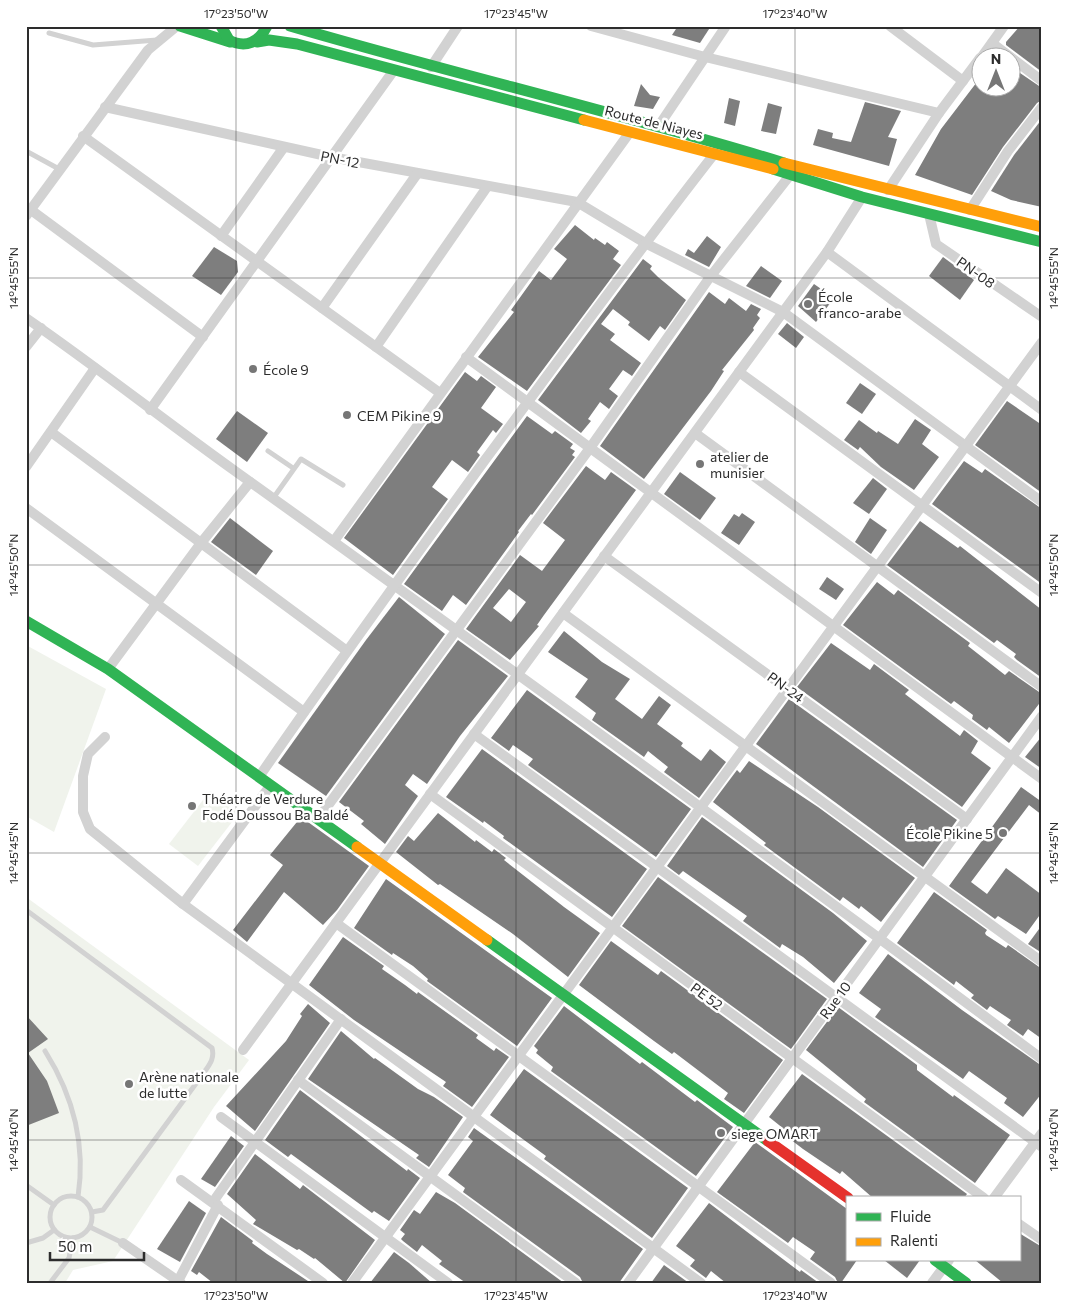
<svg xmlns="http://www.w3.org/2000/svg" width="1068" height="1309" font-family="Commissioner,sans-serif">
<rect width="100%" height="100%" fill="#fff"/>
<g fill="#f0f3ec">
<polygon points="26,645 106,689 54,832 26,816"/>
<polygon points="210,791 239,813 198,866 169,844"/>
<polygon points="26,897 249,1060 214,1107 113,1261 73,1270 65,1283 26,1283"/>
</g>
<g fill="#7e7e7e" fill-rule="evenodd">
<polygon points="678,26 711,26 700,43 672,35"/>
<polygon points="1020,26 1042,26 1042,72 1006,45 1006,42"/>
<polygon points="1010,66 1042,88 1042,100 1037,103 1003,147 972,195 915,175 941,129 980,78 980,88 1010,88"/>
<polygon points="641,84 650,95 660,97 653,109 634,106"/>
<polygon points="729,98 740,101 735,126 724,123"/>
<polygon points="865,102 901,111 888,137 897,139 889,166 813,145 818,129 833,133 832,138 851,142"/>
<polygon points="768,103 782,107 776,134 761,131"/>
<polygon points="1042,119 1042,207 1011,200 991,191 1014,155"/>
<polygon points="575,225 594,240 595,238 605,245 607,242 619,251 613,259 621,265 527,391 478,357 514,312 511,310 539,271 551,280 567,259 554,249"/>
<polygon points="707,236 721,247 709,267 685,255 688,249 694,253"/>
<polygon points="214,247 237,261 238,272 221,295 192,276"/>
<polygon points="943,257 974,280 960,300 929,276"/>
<polygon points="643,259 652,266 650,269 658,277 686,300 665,330 660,326 649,341 628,325 630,322 613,309 601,324 615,334 610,340 641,363 632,376 623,370 609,389 618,396 609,409 600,402 588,419 591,421 581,433 538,400"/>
<polygon points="761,266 782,281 770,298 746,286"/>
<polygon points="814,284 834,298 816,322 798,306"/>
<polygon points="709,292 725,304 729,298 746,311 751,304 761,309 757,315 760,318 753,328 754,330 722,370 724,371 711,391 644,479 600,446"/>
<polygon points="787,323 804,337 796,348 778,334"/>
<polygon points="465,372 477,381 481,376 496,387 481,408 503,424 496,433 493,430 477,452 480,455 468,472 452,460 432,487 448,499 393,575 344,538"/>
<polygon points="860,383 876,394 862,414 846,403"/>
<polygon points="1007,401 1042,425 1042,493 975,445"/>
<polygon points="237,411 268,433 247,462 216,439"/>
<polygon points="527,416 552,434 555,431 573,444 570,448 575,451 572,455 575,457 532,515 531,514 518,531 519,532 466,605 453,595 442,611 404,584"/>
<polygon points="915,419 931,430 922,444 939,457 914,490 881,467 860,447 858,450 844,440 859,420 877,433 878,431 898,444"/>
<polygon points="964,461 982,473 985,469 1042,509 1042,584 932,504"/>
<path d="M586,466l19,14 6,-8 25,18 -92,125 -7,10 2,1 -29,34 -44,-31 54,-74 22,16 23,-31 -22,-17zM509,589l17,13 -15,20 -18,-14z"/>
<polygon points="680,472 716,498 700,520 664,494"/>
<polygon points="873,478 887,489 869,514 853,503"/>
<polygon points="742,513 755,522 739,545 721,533 734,514 739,517"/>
<polygon points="230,518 273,551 256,575 211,542"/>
<polygon points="870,518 887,530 871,554 855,542"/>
<polygon points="920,521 958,548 960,546 1042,610 1042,678 1017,660 1014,657 1016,654 997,640 994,643 887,565"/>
<polygon points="827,577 844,589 836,600 819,589"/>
<polygon points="877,582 894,595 898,590 970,643 968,646 1005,675 1009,671 1042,694 1042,700 1009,743 989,727 987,730 972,719 973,715 954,701 951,704 843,625"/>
<polygon points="399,597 445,634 326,796 278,763 366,640"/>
<polygon points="564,631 602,662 630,679 615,699 642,719 659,696 671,705 657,724 683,743 681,746 701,761 710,749 726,762 699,798 664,772 668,767 648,751 644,757 592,720 596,713 575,697 588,679 548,652"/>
<polygon points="458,640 508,676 460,736 427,784 413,774 405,785 418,796 385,844 361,824 364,821 339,802"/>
<polygon points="831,643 870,670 874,664 909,690 905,694 960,736 964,730 978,741 971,753 991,768 962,807 797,687"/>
<polygon points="527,690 691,809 656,857 528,765 533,759 513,745 509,751 491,738"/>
<polygon points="789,699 957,820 923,867 756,744"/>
<polygon points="1042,736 1042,769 1025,757"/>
<polygon points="482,749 647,869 612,917 503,838 504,836 484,821 483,823 446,797"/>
<polygon points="749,761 818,807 915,878 881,922 861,906 859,909 843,897 840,901 764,845 766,843 713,802 737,770 740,773"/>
<polygon points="1021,787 1042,802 1042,815 1029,805 971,882 987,894 1006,868 1042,895 1042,912 1026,934 998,916 995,919 949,886"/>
<polygon points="438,813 475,842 476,840 492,852 494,849 506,858 504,860 564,907 600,933 568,977 513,934 440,884 438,885 396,852 408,836 414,841"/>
<polygon points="301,817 369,866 337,910 323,925 284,892 247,942 233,930 283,865 270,855"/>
<polygon points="702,817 833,913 867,941 834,983 803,957 782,944 780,948 743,921 747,916 683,871 679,875 667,866"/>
<polygon points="658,877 827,999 791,1049 622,926"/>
<polygon points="386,879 552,998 517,1046 427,981 428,979 413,966 393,953 392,955 354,928"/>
<polygon points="934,892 987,930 985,933 986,935 1006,948 1008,945 1042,969 1042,1039 1028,1029 1023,1036 1007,1025 1011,1020 990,1006 987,1010 971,998 974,995 956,981 954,985 897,943"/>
<polygon points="1042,925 1042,953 1028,944"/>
<polygon points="343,937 384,966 382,969 405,985 417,994 418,992 478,1035 476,1038 494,1051 496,1048 509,1057 472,1107 443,1086 446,1082 354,1020 309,985"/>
<polygon points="611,941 658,975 661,971 783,1060 744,1113 724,1099 728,1093 674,1052 672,1054 654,1041 579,985"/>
<polygon points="888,954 962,1010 1042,1066 1042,1093 1023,1117 1004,1103 1007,1098 969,1071 963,1079 875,1017 881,1009 859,993"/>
<polygon points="308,1004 330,1023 255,1131 226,1106 286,1041 302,1016 300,1014"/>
<polygon points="564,1006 640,1064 642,1062 695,1102 697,1100 733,1127 696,1176 551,1071 553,1067 536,1053 538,1050 534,1046"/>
<polygon points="838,1007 917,1065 917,1070 953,1097 954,1095 1010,1135 975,1183 864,1102 866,1099 806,1050"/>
<polygon points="26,1015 48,1039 28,1053 47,1081 59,1113 26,1126"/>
<polygon points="341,1031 374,1059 375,1058 418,1089 434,1097 463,1117 429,1167 416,1158 419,1155 308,1079"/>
<polygon points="524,1069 688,1188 652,1238 544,1159 546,1156 490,1115"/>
<polygon points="802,1074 967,1194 964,1198 873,1198 842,1171 840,1174 803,1149 786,1136 789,1133 769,1117"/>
<polygon points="300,1090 407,1171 408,1169 420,1178 389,1221 374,1211 372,1213 291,1154 288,1157 265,1140"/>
<polygon points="474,1128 643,1249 619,1283 583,1283 580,1277 463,1192 465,1188 448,1175 473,1141 468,1137"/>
<polygon points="231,1136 244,1146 215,1187 201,1179"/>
<polygon points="755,1142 847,1209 847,1260 857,1260 841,1283 838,1283 835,1277 810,1259 815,1252 793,1237 788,1243 717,1192"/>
<polygon points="255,1154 300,1189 303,1185 375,1240 345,1283 315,1258 314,1259 299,1249 297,1250 253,1224 256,1220 227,1194"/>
<polygon points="436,1192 455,1203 564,1283 466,1283 439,1264 442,1261 422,1245 417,1252 403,1241 401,1239 405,1234 400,1230 414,1210 420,1214"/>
<polygon points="189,1201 206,1213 180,1262 157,1249"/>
<polygon points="709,1203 800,1272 801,1270 819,1283 726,1283 711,1271 706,1278 690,1266 695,1260 676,1246"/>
<polygon points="221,1217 253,1241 252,1243 267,1254 311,1283 213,1283 199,1272 197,1275 191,1271"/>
<polygon points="1019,1233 1042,1247 1042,1283 1003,1283 975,1260 1019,1260"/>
<polygon points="394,1252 409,1263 432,1283 370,1283"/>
<polygon points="884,1260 920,1260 907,1278"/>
<polygon points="664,1265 689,1283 651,1283"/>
</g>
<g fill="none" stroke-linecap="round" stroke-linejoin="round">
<g stroke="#d2d2d2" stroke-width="5">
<polyline points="49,33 93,45 157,40"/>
<polyline points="26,151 59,169"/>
<polyline points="268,451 293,468"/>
<polyline points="274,497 301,459 343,485"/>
<path d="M26,910l186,138c3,11 -3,17 -9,26l-100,136 -11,2"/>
<path d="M45,1051c29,46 41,93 33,146"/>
<polyline points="26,1185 54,1205"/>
<circle cx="71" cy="1217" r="21"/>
<polyline points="90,1227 123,1243"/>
<polyline points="26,1243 43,1238 54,1230"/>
<polyline points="50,1283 69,1258 73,1238"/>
</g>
<g stroke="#d2d2d2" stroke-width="10">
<polyline points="591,26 705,57 939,113"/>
<polyline points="890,26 963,81"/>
<polyline points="992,43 1042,81"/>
<polyline points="981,58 1004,26"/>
<polyline points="431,67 458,26"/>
<polyline points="105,107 331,157 577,202 645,243 783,312 1042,502"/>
<polyline points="658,127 726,26"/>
<polyline points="83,136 440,393"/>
<polyline points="888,190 939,113 980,58"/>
<polyline points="31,210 203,337"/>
<polyline points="970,210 1008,151 1042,107"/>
<polyline points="929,214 936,244 1042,317"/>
<polyline points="26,216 148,50 177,26"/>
<polyline points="221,236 284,147"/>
<polyline points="827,252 1042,410"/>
<polyline points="322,308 417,174"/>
<path d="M26,318c71,49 139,103 209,153 271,194 540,389 807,588"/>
<polyline points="26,347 41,328"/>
<polyline points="376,347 487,187"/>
<polyline points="466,357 1042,779"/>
<polyline points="739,372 1042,593"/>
<polyline points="150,410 394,70"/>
<polyline points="51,432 347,651"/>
<polyline points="695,433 1042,687"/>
<polyline points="26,467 95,368"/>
<polyline points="26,508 304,712"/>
<polyline points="334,541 630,132"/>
<polyline points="604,556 967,819"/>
<polyline points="563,613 1042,962"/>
<polyline points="108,669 201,543 250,482"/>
<polyline points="474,734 1042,1147"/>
<polyline points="105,737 88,754 83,776 83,812 90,829 183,904 701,1283"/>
<path d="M259,777c72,-105 148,-209 223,-313 77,-104 153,-209 233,-311"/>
<polyline points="430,794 984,1198"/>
<polyline points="318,819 590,448 710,277 791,174"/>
<polyline points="183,904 270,786"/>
<polyline points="336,923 831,1283"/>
<polyline points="243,1050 827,252 862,197"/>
<polyline points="298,1080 576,1283"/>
<polyline points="221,1117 448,1283"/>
<polyline points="181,1180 323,1283"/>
<polyline points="994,1198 1042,1133"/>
<polyline points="213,1202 341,1019"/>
<polyline points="1019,1224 1042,1240"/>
<polyline points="123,1243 181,1283"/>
<polyline points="177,1283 218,1205"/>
<polyline points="352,1283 1042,342"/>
<polyline points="628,1283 1042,716"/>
<polyline points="932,1283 949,1260"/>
</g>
<g stroke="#30b455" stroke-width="11">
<polyline points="180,26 230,42"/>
<path d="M221,26l8,14c17,9 30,2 38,-14"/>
<path d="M290,26c164,48 331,87 494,137"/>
<polyline points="257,42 269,40 297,44 584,120"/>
<polyline points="773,169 862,197 1042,242"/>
<polyline points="26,621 108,669 357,847"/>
<polyline points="487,940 768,1141"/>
<polyline points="935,1260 966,1283"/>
</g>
<g stroke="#ff9f0a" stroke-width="11">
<polyline points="584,120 773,169"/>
<polyline points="784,163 1042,227"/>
<polyline points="357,847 487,940"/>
</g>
<polyline stroke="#e5322d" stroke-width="11" points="768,1141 848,1198"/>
</g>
<path fill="none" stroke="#2d2d2d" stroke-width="1" stroke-opacity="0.45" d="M236,26v1257M516,26v1257M795,26v1257M26,278h1016M26,565h1016M26,853h1016M26,1140h1016"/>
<g fill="#767676" stroke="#fff" stroke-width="2">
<circle cx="808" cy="304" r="5"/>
<circle cx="253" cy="369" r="5"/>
<circle cx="347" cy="415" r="5"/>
<circle cx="700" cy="464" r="5"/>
<circle cx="192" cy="806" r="5"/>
<circle cx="1003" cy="833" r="5"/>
<circle cx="129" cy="1084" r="5"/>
<circle cx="721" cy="1133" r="5"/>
</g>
<g text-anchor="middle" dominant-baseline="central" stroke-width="5" stroke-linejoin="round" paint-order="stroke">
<g font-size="14" fill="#2d2d2d" stroke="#fff">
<text transform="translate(654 122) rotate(14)">Route de Niayes</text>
<text transform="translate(340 159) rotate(11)">PN-12</text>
<text transform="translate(976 272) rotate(35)">PN-08</text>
<text transform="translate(786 687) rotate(36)">PN-24</text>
<text transform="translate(707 996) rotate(36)">PE 52</text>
<text transform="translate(835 1000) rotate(-54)">Rue 10</text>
</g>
<g font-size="14" fill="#2d2d2d" stroke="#fff" text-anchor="start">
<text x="818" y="296">École<tspan x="818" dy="16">franco-arabe</tspan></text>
<text x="263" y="369">École 9</text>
<text x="357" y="415">CEM Pikine 9</text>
<text x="710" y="456">atelier de<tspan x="710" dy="16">munisier</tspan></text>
<text x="202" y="798">Théatre de Verdure<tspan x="202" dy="16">Fodé Doussou Ba Baldé</tspan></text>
<text x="993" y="833" text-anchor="end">École Pikine 5</text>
<text x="139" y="1076">Arène nationale<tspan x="139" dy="16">de lutte</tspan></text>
<text x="731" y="1133">siege OMART</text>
</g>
</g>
<rect width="1068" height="1309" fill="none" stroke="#ffffff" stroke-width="55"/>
<rect x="846" y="1196" width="175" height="65" fill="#ffffff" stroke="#ababab"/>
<rect x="856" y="1213" width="25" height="8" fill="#30b455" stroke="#ababab"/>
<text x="890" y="1222" font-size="15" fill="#2d2d2d">Fluide</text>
<rect x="856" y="1238" width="25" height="8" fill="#ff9f0a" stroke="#ababab"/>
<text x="890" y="1246" font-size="15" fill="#2d2d2d">Ralenti</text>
<g transform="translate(996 72)"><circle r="24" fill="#ffffff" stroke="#ababab"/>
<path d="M0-4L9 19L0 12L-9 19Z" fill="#767676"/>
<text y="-8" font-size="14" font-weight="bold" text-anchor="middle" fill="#2d2d2d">N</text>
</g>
<path d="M50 1252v8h94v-8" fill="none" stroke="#2d2d2d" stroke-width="2.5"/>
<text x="58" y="1252" font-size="15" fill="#2d2d2d" stroke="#ffffff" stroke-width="4" paint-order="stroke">50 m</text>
<rect x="28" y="28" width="1012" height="1254" fill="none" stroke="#2d2d2d" stroke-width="2"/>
<g font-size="12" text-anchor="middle" fill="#2d2d2d">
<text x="236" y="18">17°23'50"W</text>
<text x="516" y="18">17°23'45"W</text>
<text x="795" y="18">17°23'40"W</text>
<text transform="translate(14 278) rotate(-90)" y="4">14°45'55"N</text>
<text transform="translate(1054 278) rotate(-90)" y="4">14°45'55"N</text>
<text transform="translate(14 565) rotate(-90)" y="4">14°45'50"N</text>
<text transform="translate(1054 565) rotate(-90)" y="4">14°45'50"N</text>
<text transform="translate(14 853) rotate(-90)" y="4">14°45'45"N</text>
<text transform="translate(1054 853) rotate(-90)" y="4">14°45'45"N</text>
<text transform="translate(14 1140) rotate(-90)" y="4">14°45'40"N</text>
<text transform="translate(1054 1140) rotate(-90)" y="4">14°45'40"N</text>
<text x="236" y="1300">17°23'50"W</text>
<text x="516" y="1300">17°23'45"W</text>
<text x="795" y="1300">17°23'40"W</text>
</g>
</svg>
